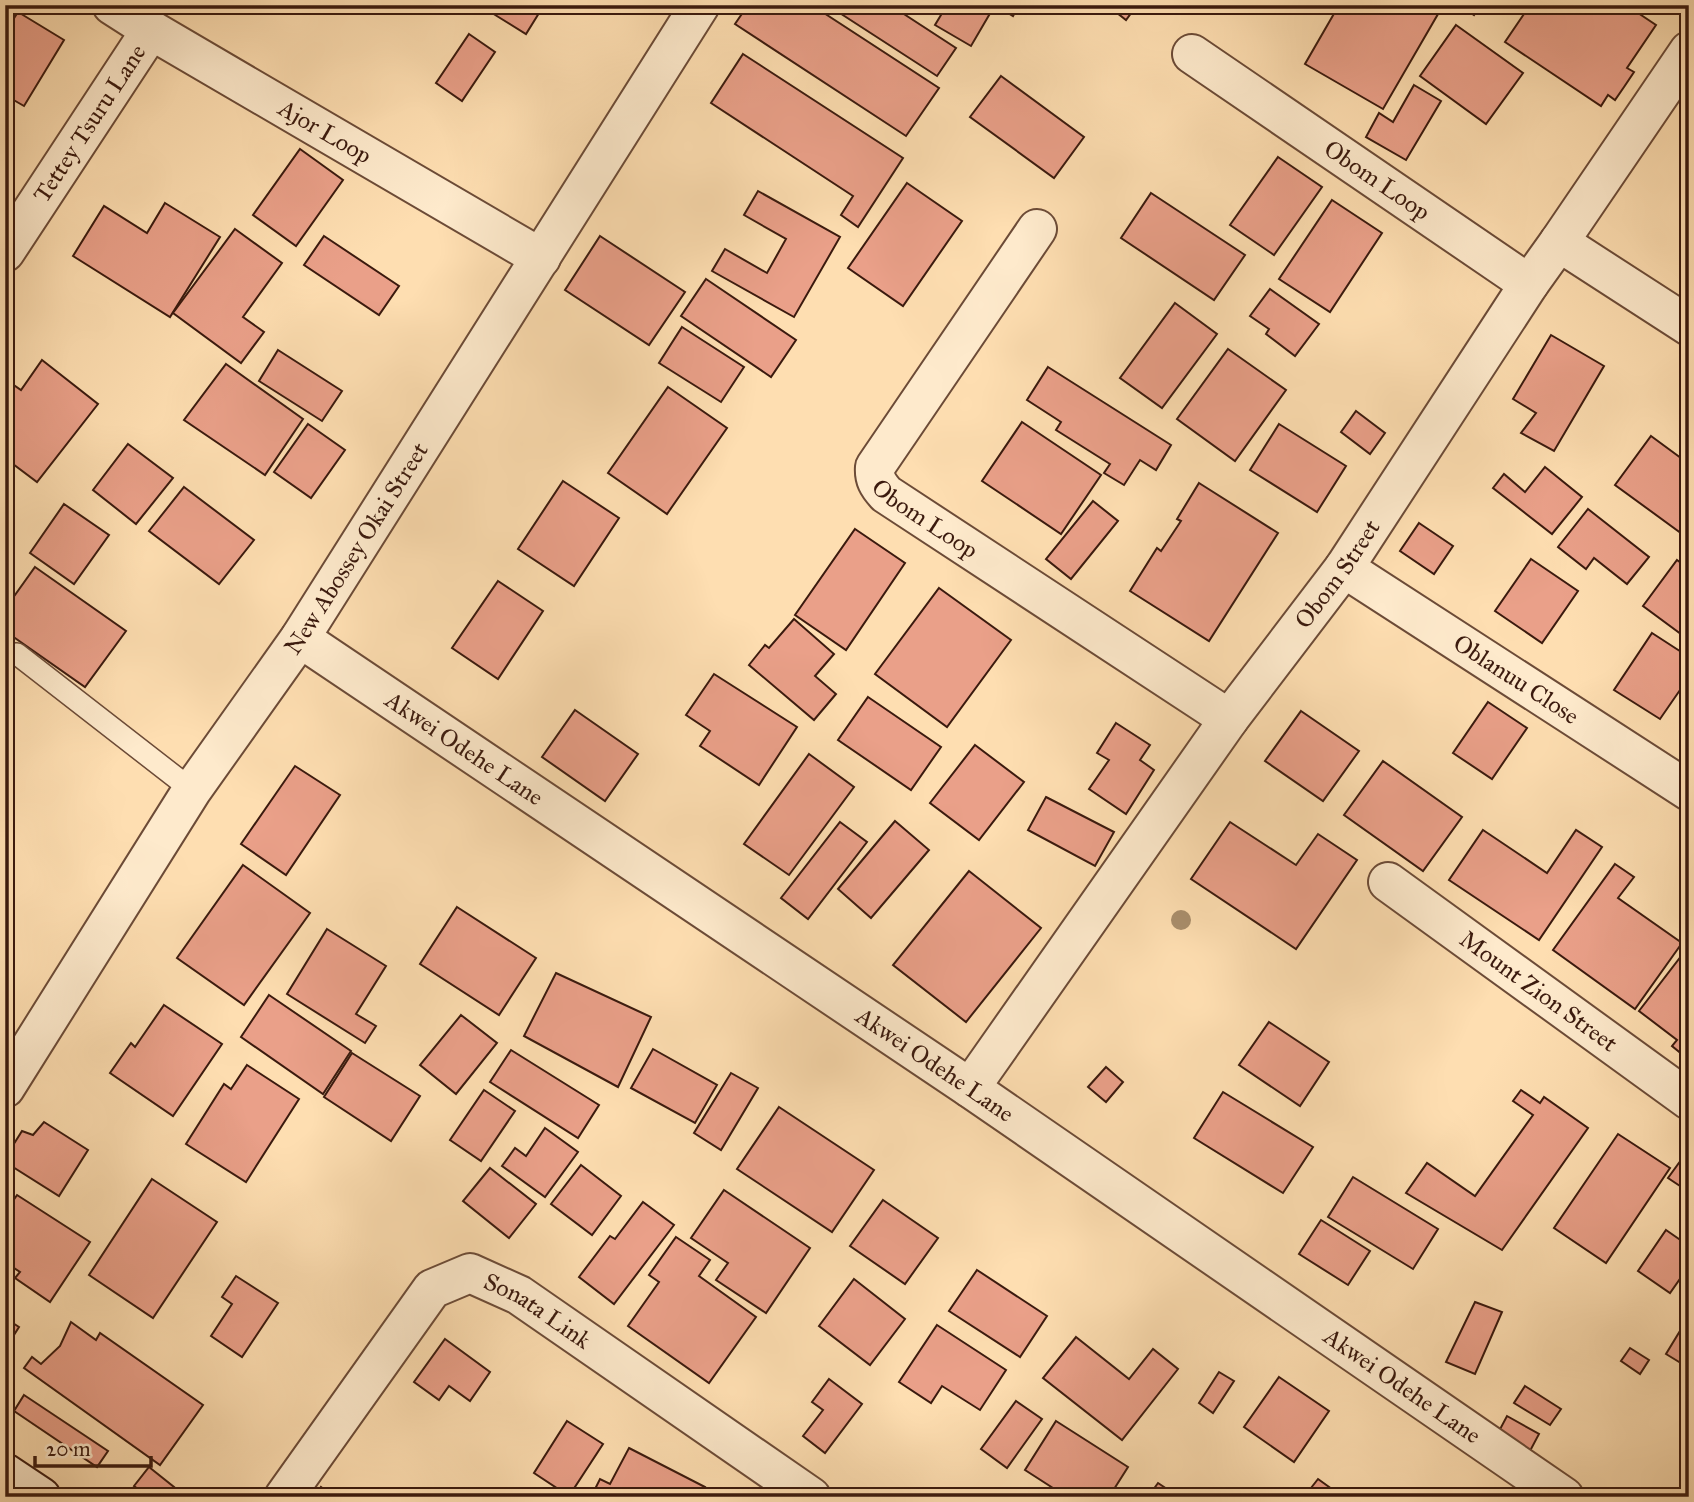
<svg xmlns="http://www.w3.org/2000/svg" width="1694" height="1502" font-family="'IM FELL Great Primer',serif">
<rect width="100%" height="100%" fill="#fedeb1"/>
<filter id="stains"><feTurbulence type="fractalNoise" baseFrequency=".00286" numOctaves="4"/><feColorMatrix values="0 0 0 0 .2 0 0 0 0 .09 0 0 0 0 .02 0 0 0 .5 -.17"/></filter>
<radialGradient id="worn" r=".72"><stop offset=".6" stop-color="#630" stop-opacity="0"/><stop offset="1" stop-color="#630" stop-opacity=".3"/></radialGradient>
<g fill="#eaa089" stroke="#3b1a0e" stroke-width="2">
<polygon points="497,5 544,5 526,34 492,13"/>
<polygon points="748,5 830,5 824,13 939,88 906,136 735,24"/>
<polygon points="834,5 890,5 956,48 937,76 832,8"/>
<polygon points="947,5 1019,5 1013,16 995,5 971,46 935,25"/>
<polygon points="1107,5 1137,5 1126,20"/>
<polygon points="1339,5 1423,5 1438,14 1383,109 1305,64"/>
<polygon points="1460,5 1481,5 1474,15"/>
<polygon points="1530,5 1626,5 1656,25 1627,68 1634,72 1624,87 1615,100 1608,95 1601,106 1505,42"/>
<polygon points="18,12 64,40 24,106 5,95 5,20 11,23"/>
<polygon points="1456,25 1523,73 1486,124 1420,76"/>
<polygon points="469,34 495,52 462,101 436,83"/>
<polygon points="743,54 903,158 858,227 841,215 853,196 711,103"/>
<polygon points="1001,76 1084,137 1054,178 970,117"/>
<polygon points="1414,85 1441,101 1406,160 1366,137 1379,113 1393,122"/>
<polygon points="300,149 343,180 296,246 253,215"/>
<polygon points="1278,157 1322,187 1274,255 1230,225"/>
<polygon points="907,183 962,221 903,306 848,268"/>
<polygon points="758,191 840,237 794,317 712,271 725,249 767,273 786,239 744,215"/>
<polygon points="1151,193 1245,255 1214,300 1121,238"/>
<polygon points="1332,200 1382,233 1330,312 1279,279"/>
<polygon points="165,203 220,237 170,317 73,256 104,206 147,233"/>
<polygon points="235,229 282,263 243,317 264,332 241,363 173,313"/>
<polygon points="324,236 399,286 379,315 304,265"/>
<polygon points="600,236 685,292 649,345 565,290"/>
<polygon points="706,279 796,340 771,377 681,316"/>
<polygon points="1270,289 1319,324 1295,356 1266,334 1269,329 1250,316"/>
<polygon points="1175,303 1217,334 1162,408 1120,378"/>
<polygon points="682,327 744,367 721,402 659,363"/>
<polygon points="1551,335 1604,366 1554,451 1521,433 1536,413 1513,399"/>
<polygon points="1228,349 1286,390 1235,461 1177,419"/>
<polygon points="278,350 342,391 322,421 259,381"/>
<polygon points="42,360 98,404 37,482 5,458 5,379 21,390"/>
<polygon points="226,364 303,419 265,475 184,420"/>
<polygon points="1048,367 1171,445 1156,470 1140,460 1124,485 1104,473 1110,464 1056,430 1061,422 1027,400"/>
<polygon points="668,387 727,428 667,514 608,473"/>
<polygon points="1356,411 1385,433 1370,454 1341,432"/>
<polygon points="1022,422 1101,475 1061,534 982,481"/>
<polygon points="308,424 345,450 311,498 274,472"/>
<polygon points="1279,424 1346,466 1317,512 1250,470"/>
<polygon points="1651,436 1689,464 1689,539 1615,485"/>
<polygon points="128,444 173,478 136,524 93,490"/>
<polygon points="1545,467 1582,497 1552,534 1493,488 1504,474 1525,492"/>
<polygon points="563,481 619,518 574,586 518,549"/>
<polygon points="1199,483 1278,533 1209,641 1130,591 1157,548 1161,551 1181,521 1177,519"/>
<polygon points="184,487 254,540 219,584 149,531"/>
<polygon points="1093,501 1118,521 1071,579 1046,559"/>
<polygon points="64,504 109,535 74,584 30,553"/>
<polygon points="1588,509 1649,557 1627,584 1594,558 1586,569 1558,547"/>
<polygon points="1419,523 1453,546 1434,574 1400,551"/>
<polygon points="855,529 905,563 846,650 795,615"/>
<polygon points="1531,559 1578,591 1542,643 1495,611"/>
<polygon points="1677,560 1689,569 1689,640 1643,606"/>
<polygon points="35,567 126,631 85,687 5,631 5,609"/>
<polygon points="498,581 543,611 498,679 452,648"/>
<polygon points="939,588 1011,640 947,727 875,674"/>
<polygon points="794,619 834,654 815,676 836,694 814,720 749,665 765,645 769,648"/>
<polygon points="1652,633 1689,657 1689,677 1660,719 1614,690"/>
<polygon points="714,674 797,727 759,785 700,746 710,731 686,715"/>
<polygon points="868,697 941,747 911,790 838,740"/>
<polygon points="1488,702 1527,728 1492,779 1453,753"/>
<polygon points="575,710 638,754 605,801 542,757"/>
<polygon points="1301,711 1359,751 1323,801 1265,761"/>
<polygon points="1116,723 1150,745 1140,760 1154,770 1126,814 1089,789 1109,760 1097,753"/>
<polygon points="975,745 1024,782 979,840 930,803"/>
<polygon points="809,754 854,787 789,875 744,844"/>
<polygon points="1383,761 1462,817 1423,871 1344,815"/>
<polygon points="295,766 340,795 286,875 241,844"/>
<polygon points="1046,797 1114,832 1095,866 1028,830"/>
<polygon points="895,821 929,850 871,918 838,889"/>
<polygon points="840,822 867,842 808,919 781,898"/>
<polygon points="1230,822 1296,865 1318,834 1357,860 1296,949 1191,879"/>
<polygon points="1483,830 1547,873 1576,830 1602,847 1539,940 1449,880"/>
<polygon points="1615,864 1634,877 1618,898 1682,943 1635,1009 1553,950"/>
<polygon points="243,865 310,913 244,1005 177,958"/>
<polygon points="969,871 1041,928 966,1022 893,965"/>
<polygon points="457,907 536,958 499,1015 420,964"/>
<polygon points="327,929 386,966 356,1014 376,1026 365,1043 287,994"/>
<polygon points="1682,955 1689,961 1689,1060 1672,1046 1677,1040 1639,1011"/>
<polygon points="556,973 651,1017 618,1087 524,1036"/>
<polygon points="269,995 351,1051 323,1094 241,1037"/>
<polygon points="164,1005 222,1044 173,1116 110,1073 131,1043 135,1047"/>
<polygon points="461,1015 497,1043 456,1094 420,1065"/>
<polygon points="1269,1022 1329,1062 1300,1106 1239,1065"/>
<polygon points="653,1049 717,1085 695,1123 631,1088"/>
<polygon points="511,1050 599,1105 578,1138 490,1082"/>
<polygon points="352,1053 420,1096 391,1141 324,1097"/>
<polygon points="247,1065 299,1099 246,1182 186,1144 224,1084 231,1089"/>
<polygon points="1106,1067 1123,1082 1106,1102 1088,1087"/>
<polygon points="731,1073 758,1088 721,1150 694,1133"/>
<polygon points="484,1090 515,1111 481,1161 450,1140"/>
<polygon points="1521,1090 1540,1103 1544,1097 1588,1128 1502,1250 1406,1193 1427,1163 1475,1196 1533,1115 1513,1101"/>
<polygon points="1223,1092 1313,1147 1283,1193 1194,1138"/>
<polygon points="779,1107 874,1170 832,1232 737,1169"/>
<polygon points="44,1122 88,1150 59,1196 5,1162 5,1158 22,1131 33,1135"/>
<polygon points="545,1128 578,1152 545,1197 502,1166 515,1148 526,1156"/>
<polygon points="1618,1134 1670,1168 1606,1263 1554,1228"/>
<polygon points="1689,1149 1689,1192 1668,1178"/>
<polygon points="581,1165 621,1196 592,1235 551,1204"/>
<polygon points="490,1168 536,1204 509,1238 463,1201"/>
<polygon points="1353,1177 1438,1229 1413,1269 1328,1217"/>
<polygon points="152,1179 217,1222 153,1318 89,1275"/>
<polygon points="724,1190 810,1248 766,1313 716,1280 728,1263 691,1238"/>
<polygon points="17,1195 90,1242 50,1302 15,1278 20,1272 5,1262 5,1213"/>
<polygon points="883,1200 938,1238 905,1284 850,1246"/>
<polygon points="643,1202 674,1225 614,1304 579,1277 610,1236 615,1239"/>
<polygon points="1321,1220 1370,1251 1348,1285 1299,1254"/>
<polygon points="1666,1230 1689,1246 1689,1266 1670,1293 1638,1271"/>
<polygon points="676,1237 710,1260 699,1276 756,1317 709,1383 628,1326 659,1282 649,1275"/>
<polygon points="977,1270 1047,1316 1020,1357 949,1311"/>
<polygon points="236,1276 278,1303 242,1357 211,1336 232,1304 222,1297"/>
<polygon points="854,1279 905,1319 870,1365 819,1326"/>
<polygon points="1475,1302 1502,1312 1475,1374 1446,1362"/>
<polygon points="1689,1316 1689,1368 1666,1354"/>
<polygon points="5,1318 19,1327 5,1349"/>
<polygon points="71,1322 96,1340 100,1333 203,1405 160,1465 24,1368 32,1357 41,1364 60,1346"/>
<polygon points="937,1325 1006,1370 980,1410 942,1386 931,1403 899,1382"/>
<polygon points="1076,1337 1129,1379 1153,1349 1178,1369 1122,1440 1043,1378"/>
<polygon points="445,1339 490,1372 470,1401 449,1386 439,1400 414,1382"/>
<polygon points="1630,1348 1649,1360 1640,1374 1621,1361"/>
<polygon points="1219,1372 1234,1381 1213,1413 1199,1403"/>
<polygon points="1279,1377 1329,1411 1294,1462 1244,1427"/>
<polygon points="829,1379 862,1404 825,1453 803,1436 823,1410 812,1402"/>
<polygon points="1525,1386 1561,1409 1550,1425 1514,1403"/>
<polygon points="24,1395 108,1451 97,1467 14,1411"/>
<polygon points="1016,1401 1042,1419 1007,1468 981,1449"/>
<polygon points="1507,1416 1539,1434 1530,1451 1498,1433"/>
<polygon points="567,1421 603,1444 569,1496 534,1473"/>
<polygon points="1056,1421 1128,1467 1109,1497 1067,1497 1025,1470"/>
<polygon points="629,1448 705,1487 700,1497 591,1497 600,1479 610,1484"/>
<polygon points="149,1467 174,1487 167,1497 148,1497 134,1486"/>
<polygon points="1318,1479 1343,1497 1304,1497"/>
<polygon points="1158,1483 1179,1497 1148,1497"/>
<polygon points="321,1487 335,1497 314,1497"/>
</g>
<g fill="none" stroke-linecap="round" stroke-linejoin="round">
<defs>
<polyline id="lane" points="17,654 192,790"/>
<g id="street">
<path id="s1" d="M112,5l39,25 390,228"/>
<path id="s2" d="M1192,54l337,230"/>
<path id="s3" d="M1037,229l-162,238c-1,12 3,18 11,27l343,225"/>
<polyline points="1559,242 1689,326"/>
<path id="s4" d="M5,252l146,-222"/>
<path id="s5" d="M1344,568l345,223"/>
<path id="s6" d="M300,638l670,450 594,409"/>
<path id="s7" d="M1388,882l301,218"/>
<path id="s8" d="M5,1088l187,-298 108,-152 400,-633"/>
<path id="s9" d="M970,1088l259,-369 115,-151 185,-284 30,-42 130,-191"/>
<path id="s10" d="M284,1497l148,-208 38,-16 49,22 292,202"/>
</g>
<polyline id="secondary" points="5,1473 41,1497"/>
</defs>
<use href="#lane" stroke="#6c4b37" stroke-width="24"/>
<use href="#street" stroke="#6c4b37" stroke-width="42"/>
<use href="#secondary" stroke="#3b1a0e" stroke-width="42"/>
<use href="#lane" stroke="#feeacc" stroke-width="21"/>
<use href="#street" stroke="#feeacc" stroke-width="38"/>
<use href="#secondary" stroke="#feeacc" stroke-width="38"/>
</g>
<circle fill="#a98e6c" cx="1181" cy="920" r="10"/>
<g text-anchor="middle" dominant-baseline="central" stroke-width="5" stroke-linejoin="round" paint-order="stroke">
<g font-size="24" fill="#3b1a0e" stroke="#feeacc">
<text stroke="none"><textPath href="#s4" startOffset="154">Tettey Tsuru Lane</textPath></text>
<text stroke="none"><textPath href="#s1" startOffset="248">Ajor Loop</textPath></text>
<text stroke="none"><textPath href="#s2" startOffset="224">Obom Loop</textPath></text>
<text stroke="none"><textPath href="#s3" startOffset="364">Obom Loop</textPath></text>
<text stroke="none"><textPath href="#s8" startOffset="644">New Abossey Okai Street</textPath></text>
<text stroke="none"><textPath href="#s9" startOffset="632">Obom Street</textPath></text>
<text stroke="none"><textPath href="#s5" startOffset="205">Oblanuu Close</textPath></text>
<text stroke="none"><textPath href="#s6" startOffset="198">Akwei Odehe Lane</textPath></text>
<text stroke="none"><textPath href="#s7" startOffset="186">Mount Zion Street</textPath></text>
<text stroke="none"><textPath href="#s6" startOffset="765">Akwei Odehe Lane</textPath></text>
<text stroke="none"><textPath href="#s10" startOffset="374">Sonata Link</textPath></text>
<text stroke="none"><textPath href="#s6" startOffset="1332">Akwei Odehe Lane</textPath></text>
</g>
</g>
<rect width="1694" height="1502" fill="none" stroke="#fedeb1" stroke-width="28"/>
<rect x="7" y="7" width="1680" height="1488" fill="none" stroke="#3b1a0e" stroke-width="3.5"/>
<rect x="14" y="14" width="1666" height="1474" fill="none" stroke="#3b1a0e" stroke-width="2"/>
<path d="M35 1456v10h116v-10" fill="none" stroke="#3b1a0e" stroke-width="3.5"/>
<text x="46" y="1456" font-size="21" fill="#3b1a0e" stroke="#feeacc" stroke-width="5" paint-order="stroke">20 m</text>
<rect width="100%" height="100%" filter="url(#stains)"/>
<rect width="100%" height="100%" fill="url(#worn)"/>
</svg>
